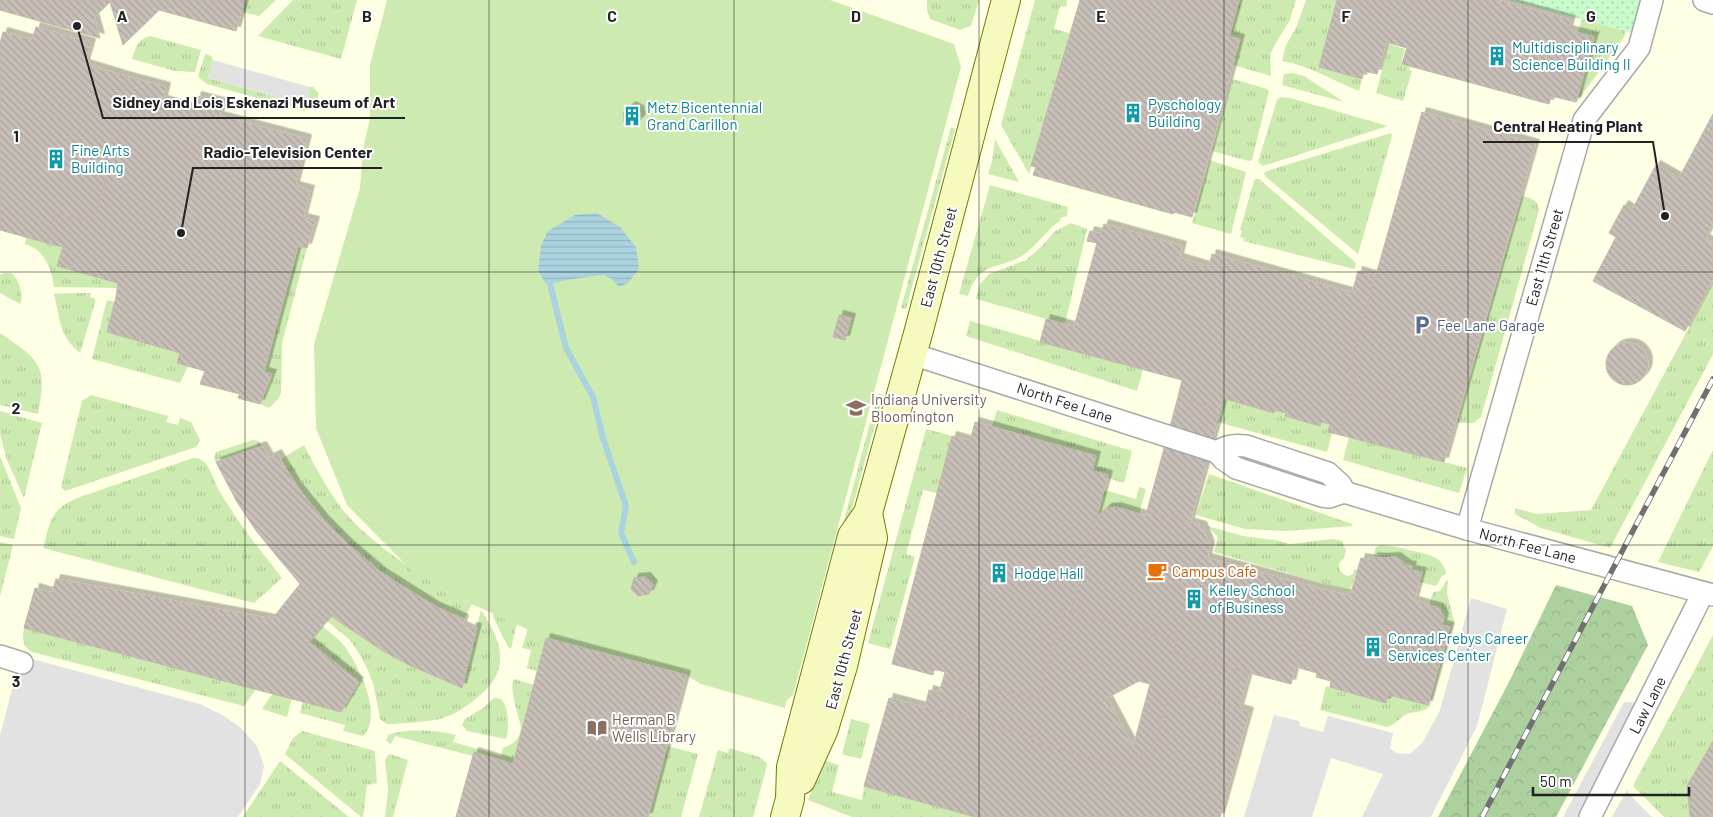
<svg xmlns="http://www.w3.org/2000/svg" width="1713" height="817" font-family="Barlow,sans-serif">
<defs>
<pattern id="grass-tufts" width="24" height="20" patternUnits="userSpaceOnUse" patternTransform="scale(1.25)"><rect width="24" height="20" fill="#cdebb0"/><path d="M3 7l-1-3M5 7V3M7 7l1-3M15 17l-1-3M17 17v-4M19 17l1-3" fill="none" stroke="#b0c997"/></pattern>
<pattern id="forest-crowns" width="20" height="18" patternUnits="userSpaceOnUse" patternTransform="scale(1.25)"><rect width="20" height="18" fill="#add19e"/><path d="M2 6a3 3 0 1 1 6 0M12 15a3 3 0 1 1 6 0" fill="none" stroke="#95b388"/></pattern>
<pattern id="park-dots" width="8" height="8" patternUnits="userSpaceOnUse" patternTransform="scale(1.25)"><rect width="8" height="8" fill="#c8facc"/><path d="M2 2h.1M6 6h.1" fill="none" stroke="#acd6af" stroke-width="1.8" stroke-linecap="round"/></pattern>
<pattern id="water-rules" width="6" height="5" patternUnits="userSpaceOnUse" patternTransform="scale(1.25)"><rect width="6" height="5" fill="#aad3df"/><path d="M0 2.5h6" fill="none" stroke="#92b5bf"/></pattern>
<pattern id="building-back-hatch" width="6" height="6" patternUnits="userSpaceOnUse" patternTransform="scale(1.25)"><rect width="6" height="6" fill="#c7bfb8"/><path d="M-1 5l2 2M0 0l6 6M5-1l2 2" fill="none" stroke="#aba49e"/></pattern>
<filter id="shadow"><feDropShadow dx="4.5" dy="-4.5" stdDeviation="0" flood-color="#0004"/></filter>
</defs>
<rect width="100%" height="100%" fill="#f2efe9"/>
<rect fill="#ffffe5" x="0" y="0" width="1713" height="817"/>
<g fill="url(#grass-tufts)">
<polygon points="245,0 276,0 259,16 242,12"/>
<polygon points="293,0 357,0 341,59 258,36"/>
<polygon points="927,0 979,0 971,26 960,30 930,19 927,10"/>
<polygon points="1035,0 1067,0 1066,7 1060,6 1054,29 1070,33 1029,174 1001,125"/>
<polygon points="1239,0 1296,0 1289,22 1275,44 1270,55 1271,76 1233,65 1240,39 1229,36"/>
<path d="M1306,0h31l-18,67 43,12 -3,12c-25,-10 -51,-26 -77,-30l4,-16 10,-17z"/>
<polygon points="1582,19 1626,31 1624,37 1576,103 1594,37 1578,32"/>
<path d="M150,36l51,14 -6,22 -20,-1 -43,-12c3,-11 6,-20 18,-23z"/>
<polygon points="1389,44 1405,49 1401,64 1410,67 1409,70 1412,71 1403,101 1376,93"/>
<path d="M205,54l6,2 2,4 -5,18 98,27 4,-18h3l5,6c1,11 -4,15 -14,18l-97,-27 -9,-7z"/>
<polygon points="1292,73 1304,76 1344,102 1282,85 1284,74"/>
<polygon points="1233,79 1267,89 1269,91 1252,160 1249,161 1212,151"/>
<polygon points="1281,97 1290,98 1388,126 1263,166 1258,162 1277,100"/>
<polygon points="951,127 955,129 906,309 901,308"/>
<polygon points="1391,133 1392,136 1358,254 1265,176 1264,173 1267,171"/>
<polygon points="995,139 1019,182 988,174 992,162"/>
<polygon points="1210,160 1246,172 1231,234 1192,223"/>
<polygon points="1256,179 1259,179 1356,263 1355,268 1354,269 1243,241 1244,238 1240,237 1242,231 1240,230 1254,181"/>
<path d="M990,185l78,22 -1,9 -7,2 1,2c-14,9 -22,23 -34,32 -26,21 -46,4 -59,44l-9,-2z"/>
<path d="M1522,196c9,2 16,4 17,14l-58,207 -7,6h-17z"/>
<polygon points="1071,223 1087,229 1065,324 976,299 980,284 989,274 1026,260 1042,246 1055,231"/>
<path d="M26,237l37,10 -6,19 61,17 -1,5 -63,-1c-2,-18 -10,-38 -29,-43z"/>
<polygon points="298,246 307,248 282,343 281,393 279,398 269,408 260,404 272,375 264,372"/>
<path d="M4,273h7c8,5 13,23 9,31l-20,-11v-18z"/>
<polygon points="1713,283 1713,354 1610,548 1541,528 1515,514 1515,508 1537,514 1591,510"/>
<path d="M72,293h19l-1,4 5,2v4l-15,50c-21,-17 -20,-34 -26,-59z"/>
<polygon points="107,300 115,302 107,332 180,353 177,363 188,366 180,383 92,359"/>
<polygon points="970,321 1143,370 1137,391 966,336"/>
<path d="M0,333c40,28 48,31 38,81l-38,-9z"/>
<polygon points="878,393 883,395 818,634 814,633"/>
<polygon points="91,395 168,416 166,422 178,425 180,418 191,422 200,440 196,447 65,491 61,487 82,401"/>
<polygon points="1223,398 1274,413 1275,410 1286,413 1286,416 1320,426 1321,422 1330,424 1328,432 1332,433 1327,452 1217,422"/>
<polygon points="997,410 1132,451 1124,483 1107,478 1107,474 1092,471 1096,456 992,426"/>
<polygon points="0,411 42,423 24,498 7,460 0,434"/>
<polygon points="926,429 952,436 937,493 923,490 906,554 915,557 890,649 868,643"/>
<polygon points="1349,437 1467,468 1459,493 1343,460"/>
<polygon points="253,440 259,441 262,446 216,462 214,458 216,452"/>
<path d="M304,445c13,25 26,50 44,71 35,38 80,63 124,88l-8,15c-78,-33 -141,-87 -183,-160z"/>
<polygon points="1713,450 1713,546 1699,572 1658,562"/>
<polygon points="0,456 21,508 14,539 0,536"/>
<path d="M193,458c16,-2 20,23 27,34 18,31 40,58 62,86l-28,25 -211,-55c8,-29 7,-39 37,-51z"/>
<polygon points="1209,474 1352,524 1353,526 1286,531 1245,529 1196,515"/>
<path d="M1139,487l7,2 -7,25c-18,-5 -29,-12 -43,4l8,-28 32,9z"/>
<path d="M1207,526l36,10 32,4 15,4 42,-5 7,1 3,2 4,8 -2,8 -5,5c-1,7 3,12 10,13l4,-2 2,-5 2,1 -7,21 -136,-39 4,-15z"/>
<polygon points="0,542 13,545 0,596"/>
<path d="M1380,545c10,0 51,8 59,15 4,4 6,8 7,14l-4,2 -6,10 -17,-4 3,-10 -11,-2 -15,-13 -14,1 -9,-1 3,-10z"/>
<path d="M1448,579l-1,14 7,28 -24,85c-7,7 -14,5 -23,8 -8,3 -11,11 -20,13l-67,-17 6,-24 60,17 2,-8 40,10 22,-78 -8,-2 2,-8 -5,-8 -10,-3 4,-14 7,-1z"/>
<path d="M481,610c24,36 30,63 -8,91 -11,9 -23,16 -38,19 -14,2 -28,3 -42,4h-6l-7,-5 -6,-32 -6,-17 -8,-15 -10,-15 -23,-19 4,-5 52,35 24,13 54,24z"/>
<polygon points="495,612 517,623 511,649 508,647 494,619 493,614"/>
<path d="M322,626c7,6 18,13 23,21 14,19 39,70 18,89l-20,-5 2,-6 -45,-12 3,-12 38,11 18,-30 -50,-40z"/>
<path d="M24,628l232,61 -12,17 -212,-54c-10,-6 -10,-14 -8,-24z"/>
<polygon points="528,628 599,652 546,638 537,671 527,668 531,650 522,648"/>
<polygon points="1713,635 1713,741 1687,786 1690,815 1691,817 1664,817 1634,787 1634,784"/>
<path d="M514,679l20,6 -21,79 -39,-12 -1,4 -78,-20 -4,8 -5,-3 2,-6c19,-7 48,-5 68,0l-3,7 48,14 2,-8c11,-4 17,-9 18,-21l-7,-27 -2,-13z"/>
<polygon points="273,693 292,698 287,717 262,709"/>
<path d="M494,698l7,1c8,8 9,31 5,40l-39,-8 -5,-6 3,-6 18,-11z"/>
<polygon points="851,719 870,724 861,759 842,754"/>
<polygon points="302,731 375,751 377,783 367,785 363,817 361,817 285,754 293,738"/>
<polygon points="667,746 698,754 681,817 648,817"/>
<polygon points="729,748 759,757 767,763 766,769 753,817 699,817 718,750 728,753"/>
<polygon points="389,754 408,760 393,817 385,817 388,790 385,760"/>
<polygon points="823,760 839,765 832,792 862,800 864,786 976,817 852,817 808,800"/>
<polygon points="280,761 349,817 243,817"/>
</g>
<polygon fill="url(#forest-crowns)" points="1556,585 1632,606 1648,645 1556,817 1438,817 1510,680"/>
<polygon fill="url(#park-dots)" points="1509,0 1643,0 1634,33"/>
<polygon fill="#cdebb0" points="387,0 830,0 954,44 961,67 793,695 787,700 785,708 701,684 686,675 546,638 472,604 411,570 347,505 316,428 314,344 360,188 363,149 370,118 370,65"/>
<g fill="#e2e2e2">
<polygon points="213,60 310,87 306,105 208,78"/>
<polygon points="1471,598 1507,609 1477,726 1431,817 1362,817 1383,774 1331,758 1312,817 1244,817 1274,715 1299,721 1300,726 1323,732 1328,716 1393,733 1390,748 1396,753 1410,754 1423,742 1440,710"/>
<polygon points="21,656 200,704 224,716 241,728 257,746 264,766 260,784 238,817 0,817 0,735"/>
<polygon points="1624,702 1648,703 1590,817 1563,817"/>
<polygon points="1627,790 1630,795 1652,817 1612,817"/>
</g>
<polygon fill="url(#water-rules)" points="597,213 620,227 636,247 639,269 628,283 619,287 612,279 603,275 566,280 550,284 545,283 538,270 541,246 548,231 575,215"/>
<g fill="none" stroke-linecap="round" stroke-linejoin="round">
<polyline stroke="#aad3df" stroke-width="6" points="550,284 566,348 593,397 603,438 626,506 621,533 634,562"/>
</g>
<g fill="url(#building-back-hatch)" stroke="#c4b6ab" fill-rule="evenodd" filter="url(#shadow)">
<polygon points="0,0 245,0 236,31 159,10 123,45 110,2 94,17 100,38 0,10"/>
<polygon points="1080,0 1239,0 1229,36 1240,39 1192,217 1174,212 1173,214 1033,175 1036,167 1031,166"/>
<polygon points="1337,0 1497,0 1571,20 1568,30 1594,37 1576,102 1551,96 1549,104 1402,64 1407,48 1386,42 1377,74 1364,71 1362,79 1319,67"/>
<polygon points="36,27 91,43 85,64 128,77 120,104 126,106 94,223 56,213 47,243 0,230 0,43 3,32 32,40"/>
<polygon points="128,77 166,87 163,100 194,109 197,96 223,103 219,116 307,139 295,186 310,190 303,218 315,221 307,248 298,246 264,372 272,374 260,404 238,398 240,394 200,384 205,371 177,363 180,353 107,332 116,297 118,283 57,266 63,247 47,243 56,213 94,223 126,106 120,104"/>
<polygon points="631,106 639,110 641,119 633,126 624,122 623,113"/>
<polygon points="1422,112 1535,144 1444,462 1340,435 1356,376 1348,374"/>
<polygon points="1713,114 1713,223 1705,239 1713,243 1713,279 1685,331 1593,281 1616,237 1609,233 1624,205 1632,210 1656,165 1679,178"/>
<polygon points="1104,224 1182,246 1179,258 1209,267 1212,254 1352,293 1358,271 1375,276 1348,374 1356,376 1340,435 1328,432 1330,424 1321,422 1320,426 1285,416 1286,413 1275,410 1274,413 1223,398 1221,409 1178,397 1182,380 1040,342 1046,319 1074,327 1097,243 1087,241 1090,231 1101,234"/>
<polygon points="839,315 851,318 845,340 833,337"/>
<circle cx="1627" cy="364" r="21"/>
<polygon points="1178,397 1221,409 1190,522 1147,511"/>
<polygon points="975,422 1096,456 1092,471 1108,475 1071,611 1063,609 1039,699 944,676 945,672 934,669 933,675 892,664 952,436 970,441"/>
<polygon points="262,446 269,458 277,454 297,487 324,520 350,546 382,573 436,607 464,619 462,626 471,630 472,627 477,628 462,688 407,664 383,651 331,616 309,642 359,682 341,712 24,628 35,588 52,593 56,579 272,619 300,584 257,532 237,502 216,462"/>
<polygon points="1116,507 1146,516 1147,511 1202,526 1210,546 1207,558 1317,588 1291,684 1173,653 1176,640 1071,611 1096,518 1107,508"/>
<polygon points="1373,557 1382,558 1396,557 1407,565 1412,566 1411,570 1422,572 1414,601 1439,608 1444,617 1442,625 1450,627 1428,705 1388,695 1386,703 1330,687 1331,681 1316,677 1317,673 1296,667 1317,588 1350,596 1361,558 1373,560"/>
<polygon points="646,577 653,585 649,594 638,596 631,589 634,578"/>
<path d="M1063,609l113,31 -3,13 76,20 -10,36 -69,-19 -15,57 -34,18 -90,-23 1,-6 -107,-29 4,-17 10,3 5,-17 95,23zM1139,681l11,3 -17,63 -26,-49z"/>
<polygon points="546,638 686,675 648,817 456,817 474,752 513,764"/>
<polygon points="1170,690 1249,712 1220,817 975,817 864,786 889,698 1032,736 1031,742 1121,765 1155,747"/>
<polygon points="1713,741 1713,817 1691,817 1690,815 1687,786"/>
</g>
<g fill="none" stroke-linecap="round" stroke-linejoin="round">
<defs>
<g id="street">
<polyline points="1704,0 1713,3"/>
<polyline points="912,354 1217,452 1223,459 1236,468 1322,496 1329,497 1344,492 1467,529 1713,595"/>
<path d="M1217,452c10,-7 18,-7 29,-6l82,27 13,12 3,7"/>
<polyline points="1467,529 1584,120 1639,48 1652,0"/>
<polyline points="0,656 22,663"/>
<polyline points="1590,817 1703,593"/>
</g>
<g id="secondary">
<polyline points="801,780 824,729 843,666 873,538 868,513"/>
<polyline points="785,817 790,799 791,767 852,536 868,513 919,330 1006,0"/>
</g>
</defs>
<use href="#street" stroke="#a9a9a9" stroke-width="24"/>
<use href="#secondary" stroke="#707d05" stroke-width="30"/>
<use href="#street" stroke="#fff" stroke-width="21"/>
<use href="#secondary" stroke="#f7fabf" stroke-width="28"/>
<defs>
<polyline id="rail" points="1482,817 1713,379"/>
</defs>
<use href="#rail" stroke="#707070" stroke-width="5.5"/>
<use href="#rail" stroke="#fff" stroke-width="4" stroke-dasharray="11" stroke-linecap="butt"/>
</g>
<path fill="none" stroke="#222" stroke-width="1" stroke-opacity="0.55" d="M245,0v817M489,0v817M734,0v817M979,0v817M1224,0v817M1468,0v817M0,272h1713M0,545h1713"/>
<defs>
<symbol id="building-bare" viewBox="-9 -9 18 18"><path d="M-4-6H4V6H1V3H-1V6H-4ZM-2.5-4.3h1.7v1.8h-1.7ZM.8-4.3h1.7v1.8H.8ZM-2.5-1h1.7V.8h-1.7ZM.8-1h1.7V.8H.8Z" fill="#0f9aa8" stroke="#fff" stroke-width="2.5" paint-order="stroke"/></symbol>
<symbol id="parking-bare" viewBox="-9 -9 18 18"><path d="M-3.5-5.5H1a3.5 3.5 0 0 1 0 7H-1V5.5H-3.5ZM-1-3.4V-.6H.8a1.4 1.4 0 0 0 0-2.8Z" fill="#5c6f8a" stroke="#fff" stroke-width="2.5" paint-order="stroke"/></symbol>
<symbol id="university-bare" viewBox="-9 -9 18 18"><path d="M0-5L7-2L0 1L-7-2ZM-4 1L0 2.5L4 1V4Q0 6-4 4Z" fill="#8d6e63" stroke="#fff" stroke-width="2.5" paint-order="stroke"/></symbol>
<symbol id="cafe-bare" viewBox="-9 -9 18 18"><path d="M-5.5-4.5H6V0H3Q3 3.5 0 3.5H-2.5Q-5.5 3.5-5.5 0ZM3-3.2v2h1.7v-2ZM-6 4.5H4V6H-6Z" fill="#e8710a" stroke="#fff" stroke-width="2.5" paint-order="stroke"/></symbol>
<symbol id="library-bare" viewBox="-9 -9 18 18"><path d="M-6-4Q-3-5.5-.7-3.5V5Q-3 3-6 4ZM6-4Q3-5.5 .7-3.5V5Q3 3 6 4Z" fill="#8d6e63" stroke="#fff" stroke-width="2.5" paint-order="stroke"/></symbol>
</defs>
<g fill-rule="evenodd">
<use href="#building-bare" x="1483" y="42" width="28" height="28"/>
<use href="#building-bare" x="1119" y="99" width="28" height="28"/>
<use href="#building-bare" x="618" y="102" width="28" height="28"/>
<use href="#building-bare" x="42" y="145" width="28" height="28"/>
<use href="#parking-bare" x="1408" y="311" width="28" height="28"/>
<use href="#university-bare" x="842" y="394" width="28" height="28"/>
<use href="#cafe-bare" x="1143" y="557" width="28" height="28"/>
<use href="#building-bare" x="985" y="559" width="28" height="28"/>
<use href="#building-bare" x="1180" y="585" width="28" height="28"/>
<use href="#building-bare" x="1359" y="633" width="28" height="28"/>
<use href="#library-bare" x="583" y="714" width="28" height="28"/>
</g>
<g text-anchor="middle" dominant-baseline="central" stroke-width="4" stroke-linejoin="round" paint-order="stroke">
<g font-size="15" fill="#0d838f" stroke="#fff" text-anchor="start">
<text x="1512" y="47">Multidisciplinary<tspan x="1512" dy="17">Science Building II</tspan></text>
<text x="1148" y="104">Pyschology<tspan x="1148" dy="17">Building</tspan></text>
<text x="647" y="107">Metz Bicentennial<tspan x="647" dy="17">Grand Carillon</tspan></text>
<text x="71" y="150">Fine Arts<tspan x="71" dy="17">Building</tspan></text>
<text x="1014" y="573">Hodge Hall</text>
<text x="1209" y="590">Kelley School<tspan x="1209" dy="17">of Business</tspan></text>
<text x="1388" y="638">Conrad Prebys Career<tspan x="1388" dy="17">Services Center</tspan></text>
</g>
<g font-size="15" fill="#222" stroke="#fff">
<text transform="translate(938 257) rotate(-75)">East 10th Street</text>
<text transform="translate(1544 257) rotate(-74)">East 11th Street</text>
<text transform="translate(1065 402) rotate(18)">North Fee Lane</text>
<text transform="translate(1528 545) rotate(15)">North Fee Lane</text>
<text transform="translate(843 659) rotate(-75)">East 10th Street</text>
<text transform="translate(1647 705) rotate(-63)">Law Lane</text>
</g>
<g font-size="15" fill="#4e5e75" stroke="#fff" text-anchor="start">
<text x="1437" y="325">Fee Lane Garage</text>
</g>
<g font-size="15" fill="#785e54" stroke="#fff" text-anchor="start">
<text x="871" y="399">Indiana University<tspan x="871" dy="17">Bloomington</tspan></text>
<text x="612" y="719">Herman B<tspan x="612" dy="17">Wells Library</tspan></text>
</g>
<g font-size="15" fill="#c56008" stroke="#fff" text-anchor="start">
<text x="1172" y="571">Campus Cafe</text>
</g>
</g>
<g font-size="16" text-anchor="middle" font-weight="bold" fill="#222" stroke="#fff" stroke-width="4" stroke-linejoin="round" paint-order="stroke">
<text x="122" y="22">A</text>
<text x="367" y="22">B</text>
<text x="612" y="22">C</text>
<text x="856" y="22">D</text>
<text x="1101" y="22">E</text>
<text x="1346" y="22">F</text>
<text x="1591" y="22">G</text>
<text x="16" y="142">1</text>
<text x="16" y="414">2</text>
<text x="16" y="687">3</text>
</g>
<path fill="none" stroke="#222" stroke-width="2" d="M77 26L103 118H405M1665 216L1653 142H1483M181 233L193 168H382"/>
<g fill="#222" stroke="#fff" stroke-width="2">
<circle cx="77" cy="26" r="5"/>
<circle cx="1665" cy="216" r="5"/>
<circle cx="181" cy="233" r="5"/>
</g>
<g font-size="16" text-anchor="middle" font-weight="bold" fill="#222" stroke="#fff" stroke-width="4" stroke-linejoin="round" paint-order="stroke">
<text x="254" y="108">Sidney and Lois Eskenazi Museum of Art</text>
<text x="1568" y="132">Central Heating Plant</text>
<text x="288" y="158">Radio-Television Center</text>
</g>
<path d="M1533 787v8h156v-8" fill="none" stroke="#222222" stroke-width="2.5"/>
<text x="1540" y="787" font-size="15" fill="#222222" stroke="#ffffff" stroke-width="4" paint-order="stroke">50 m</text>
</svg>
